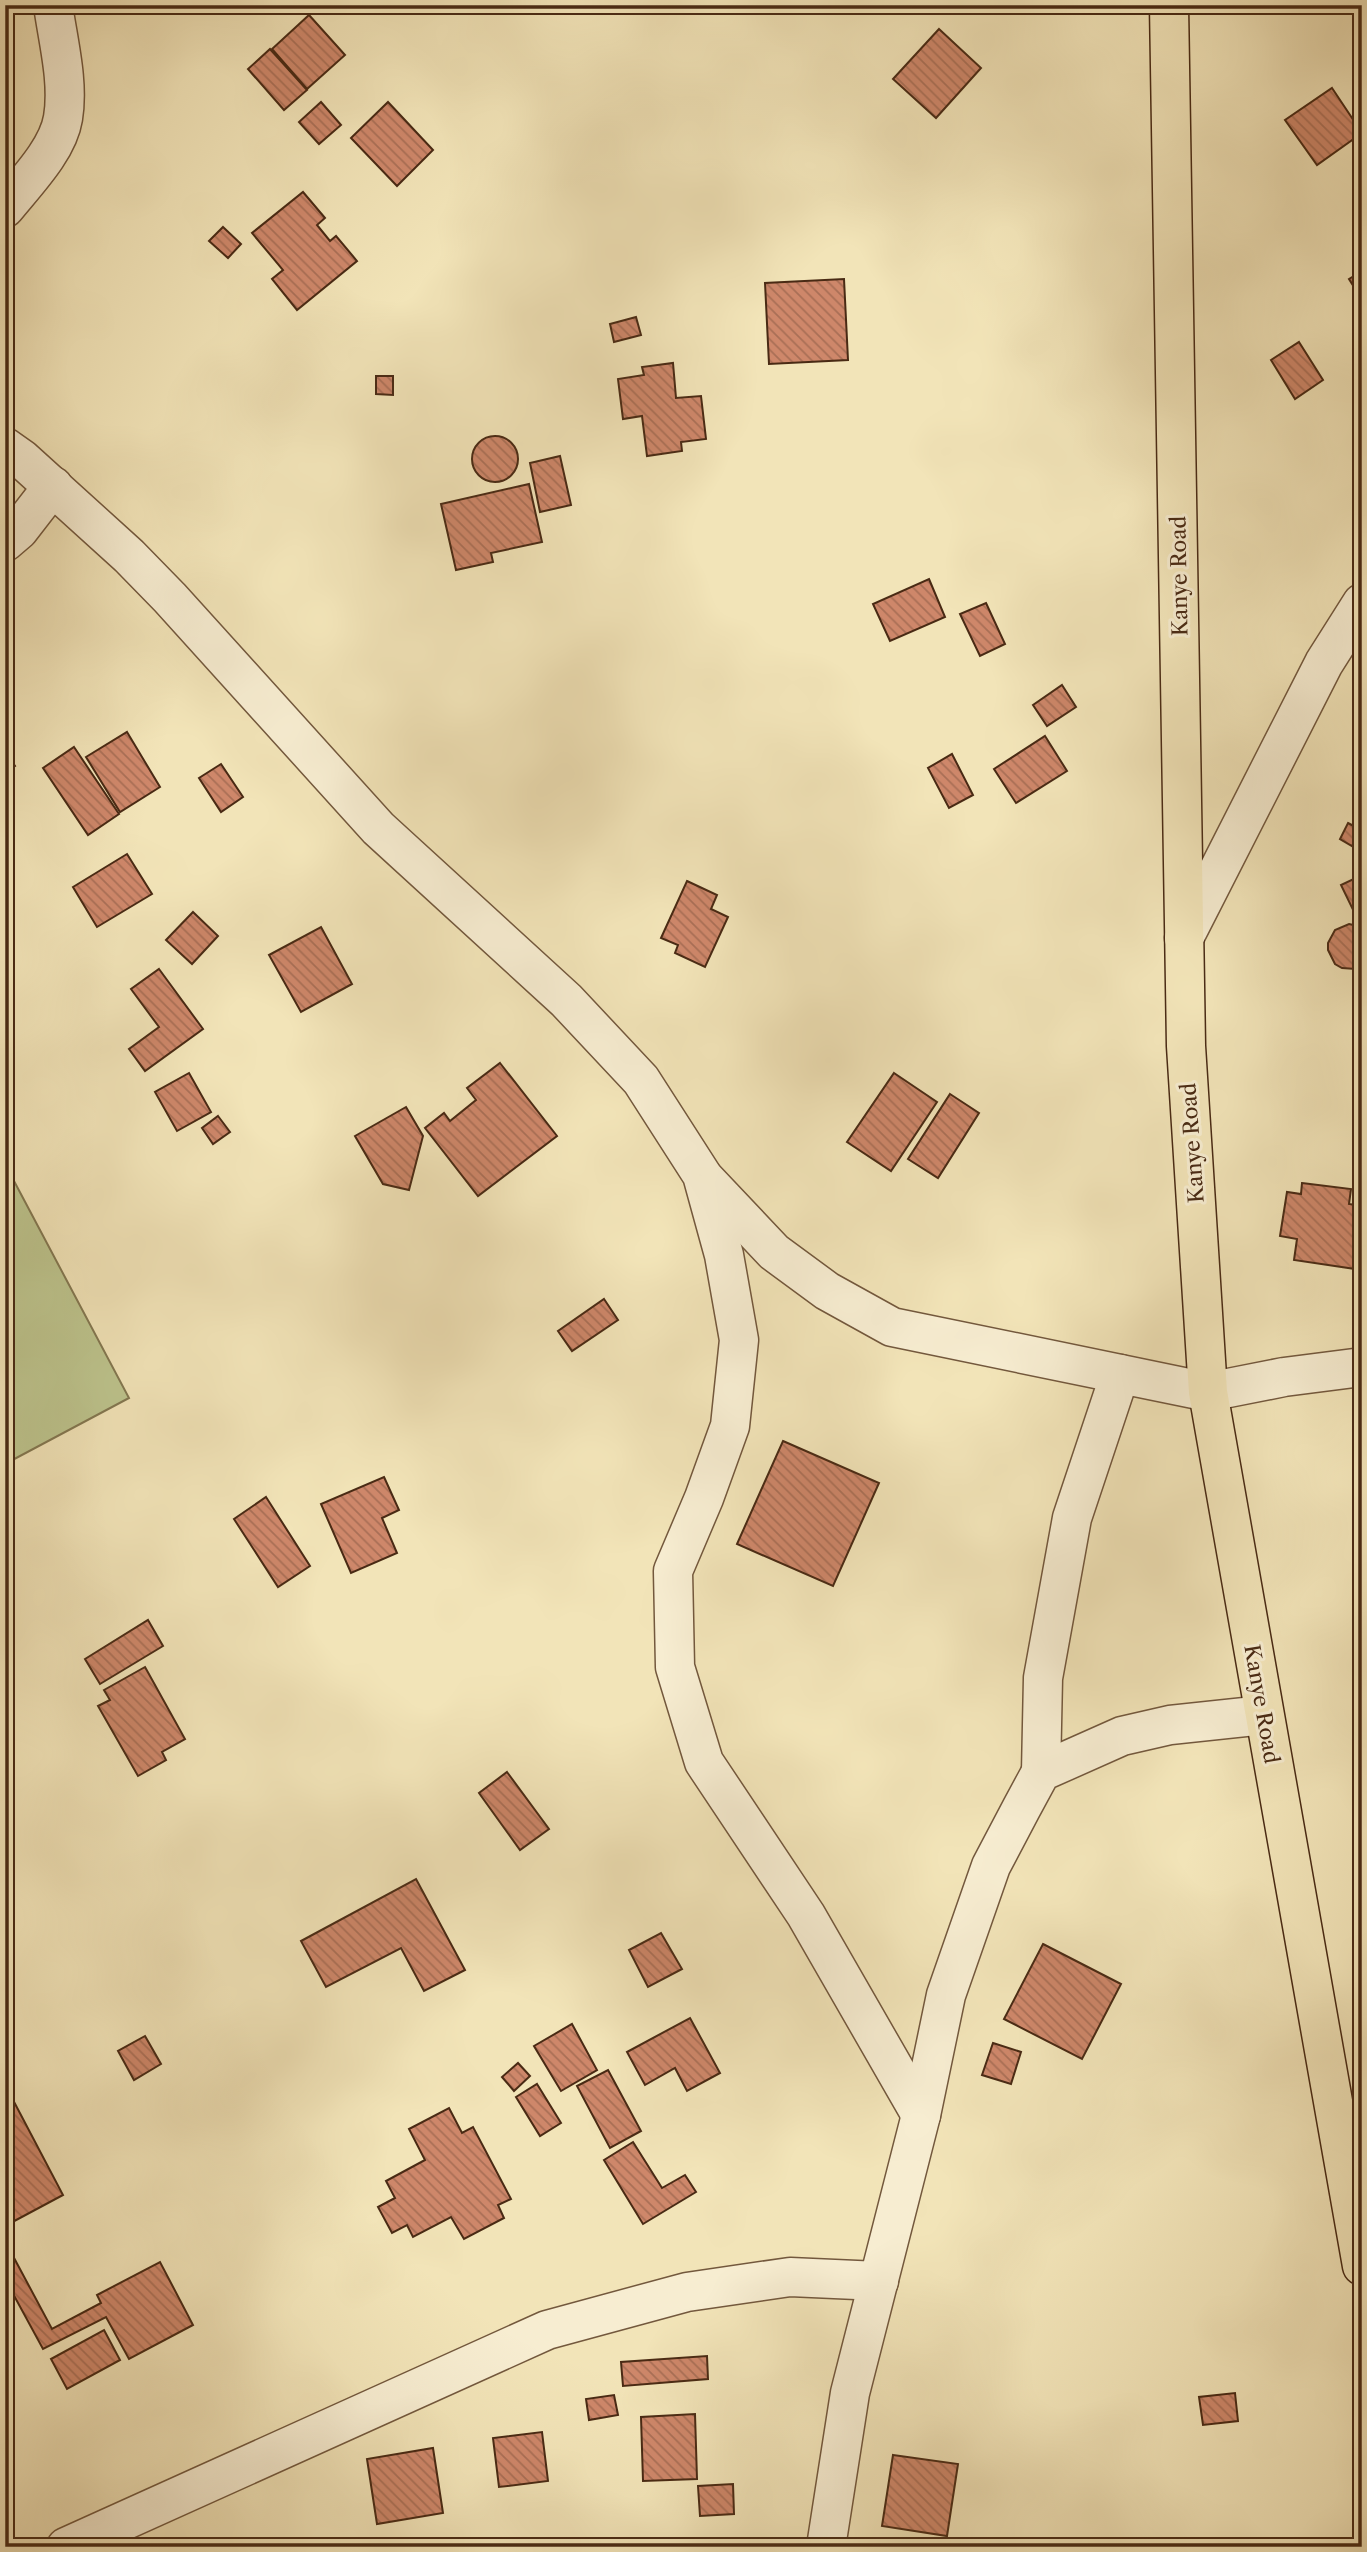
<svg xmlns="http://www.w3.org/2000/svg" width="1367" height="2552" font-family="'Libre Caslon Text',serif">
<defs>
<pattern id="building-back-hatch" width="6" height="6" patternUnits="userSpaceOnUse" patternTransform="scale(1.75)"><rect width="6" height="6" fill="#ce876a"/><path d="M-1 5l2 2M0 0l6 6M5-1l2 2" fill="none" stroke="#a96f56"/></pattern>
</defs>
<rect width="100%" height="100%" fill="#f2e4b8"/>
<filter id="stains"><feTurbulence type="fractalNoise" baseFrequency=".00286" numOctaves="4"/><feColorMatrix values="0 0 0 0 .2 0 0 0 0 .09 0 0 0 0 .02 0 0 0 .5 -.17"/></filter>
<radialGradient id="worn" r=".72"><stop offset=".6" stop-color="#630" stop-opacity="0"/><stop offset="1" stop-color="#630" stop-opacity=".3"/></radialGradient>
<polygon fill="#bdc48d" stroke="#837750" stroke-width="2" points="5,1164 129,1398 5,1464"/>
<g fill="url(#building-back-hatch)" stroke="#492a14" stroke-width="2">
<polygon points="309,15 345,55 307,89 272,49"/>
<polygon points="939,29 981,68 936,118 893,79"/>
<polygon points="270,49 307,90 284,110 248,69"/>
<polygon points="1332,88 1362,133 1317,165 1285,120"/>
<polygon points="321,102 341,125 319,144 299,122"/>
<polygon points="388,102 433,150 397,186 351,138"/>
<polygon points="303,192 325,218 317,225 330,241 336,236 357,261 297,310 272,279 283,270 252,233"/>
<polygon points="223,227 241,244 228,258 209,241"/>
<polygon points="1362,271 1362,300 1349,279"/>
<polygon points="844,279 848,360 769,364 765,283"/>
<polygon points="636,317 641,335 614,342 610,324"/>
<polygon points="1299,342 1323,380 1295,399 1271,360"/>
<polygon points="673,363 676,398 701,396 706,439 681,442 682,451 647,456 642,416 623,419 618,379 644,375 642,367"/>
<polygon points="376,376 393,376 393,395 376,394"/>
<circle cx="495" cy="459" r="23"/>
<polygon points="560,456 571,505 540,512 530,463"/>
<polygon points="529,484 542,542 491,553 493,562 456,570 441,504"/>
<polygon points="929,579 945,617 890,641 873,604"/>
<polygon points="986,603 1005,644 980,656 960,614"/>
<polygon points="1062,685 1076,707 1047,726 1033,705"/>
<polygon points="127,732 160,787 120,812 86,757"/>
<polygon points="1045,736 1067,771 1016,803 994,769"/>
<polygon points="74,747 119,814 88,835 43,768"/>
<polygon points="5,750 15,766 5,773"/>
<polygon points="952,754 973,795 949,808 928,768"/>
<polygon points="221,764 243,797 221,812 199,778"/>
<polygon points="1348,823 1361,830 1352,846 1340,839"/>
<polygon points="127,854 152,894 97,927 73,887"/>
<polygon points="1362,875 1362,913 1356,916 1341,885"/>
<polygon points="687,881 717,895 711,909 728,917 705,967 675,953 678,945 661,938"/>
<polygon points="193,912 218,936 192,964 166,940"/>
<polygon points="1349,924 1362,927 1362,967 1356,969 1342,968 1335,964 1328,950 1328,943 1335,930"/>
<polygon points="321,927 352,984 301,1012 269,955"/>
<polygon points="159,969 203,1029 145,1071 129,1049 159,1027 131,989"/>
<polygon points="500,1063 557,1136 478,1196 425,1128 444,1113 450,1121 476,1100 467,1088"/>
<polygon points="189,1073 211,1112 177,1131 155,1092"/>
<polygon points="894,1073 937,1102 891,1171 847,1142"/>
<polygon points="950,1094 979,1113 938,1178 908,1159"/>
<polygon points="406,1107 423,1136 409,1190 383,1184 355,1136"/>
<polygon points="218,1116 230,1132 213,1144 202,1128"/>
<polygon points="1302,1183 1351,1189 1349,1204 1362,1206 1362,1270 1294,1260 1297,1239 1280,1236 1287,1192 1301,1194"/>
<polygon points="604,1299 618,1320 572,1351 558,1331"/>
<polygon points="783,1441 879,1483 833,1586 737,1544"/>
<polygon points="384,1477 399,1510 382,1518 397,1553 351,1573 321,1504"/>
<polygon points="266,1497 310,1566 278,1587 234,1519"/>
<polygon points="148,1620 163,1646 100,1684 85,1659"/>
<polygon points="145,1667 185,1739 162,1752 166,1760 138,1776 98,1706 110,1700 104,1690"/>
<polygon points="507,1772 549,1829 520,1850 479,1793"/>
<polygon points="416,1879 465,1970 424,1991 401,1948 326,1987 301,1941"/>
<polygon points="661,1933 682,1969 648,1987 629,1950"/>
<polygon points="1043,1944 1121,1984 1082,2059 1004,2019"/>
<polygon points="690,2018 720,2073 687,2091 675,2068 645,2085 627,2052"/>
<polygon points="572,2024 597,2070 561,2091 534,2046"/>
<polygon points="145,2036 161,2064 134,2080 118,2051"/>
<polygon points="993,2043 1021,2052 1011,2084 982,2075"/>
<polygon points="518,2063 530,2076 514,2091 502,2077"/>
<polygon points="608,2070 641,2131 610,2148 577,2086"/>
<polygon points="537,2084 561,2123 540,2136 516,2097"/>
<polygon points="12,2098 63,2195 5,2226 5,2102"/>
<polygon points="449,2108 462,2133 473,2127 511,2199 498,2205 504,2218 464,2239 451,2217 413,2237 407,2225 392,2233 378,2207 395,2198 386,2181 425,2160 409,2129"/>
<polygon points="633,2142 662,2188 685,2175 696,2192 643,2224 604,2160"/>
<polygon points="5,2241 52,2329 101,2303 97,2295 160,2262 193,2325 129,2359 106,2317 43,2349 5,2279"/>
<polygon points="104,2330 120,2360 67,2389 51,2359"/>
<polygon points="707,2356 708,2379 623,2386 621,2362"/>
<polygon points="1235,2393 1238,2421 1203,2425 1199,2397"/>
<polygon points="614,2395 618,2415 589,2420 586,2399"/>
<polygon points="695,2414 697,2479 643,2481 641,2417"/>
<polygon points="542,2432 548,2481 499,2487 493,2438"/>
<polygon points="433,2448 443,2513 377,2524 367,2459"/>
<polygon points="893,2455 958,2464 947,2536 882,2526"/>
<polygon points="733,2484 734,2514 700,2516 698,2486"/>
<polygon points="992,2540 1031,2547 991,2547"/>
</g>
<g fill="none" stroke-linecap="round" stroke-linejoin="round">
<defs>
<g id="minor">
<path d="M5,208c20,-25 53,-58 58,-90 6,-36 -5,-77 -10,-113"/>
<polyline points="5,447 22,459 129,556 170,598 378,828 566,1000 641,1080 702,1175 724,1255 739,1340 730,1426 704,1498 673,1571 675,1667 704,1762 806,1915 921,2115"/>
<polyline points="5,542 19,530 53,486"/>
<polyline points="1184,938 1324,663 1362,603"/>
<polyline points="705,1179 774,1252 827,1291 892,1327 1208,1392 1284,1377 1362,1367"/>
<polyline points="1041,1772 1043,1678 1072,1518 1120,1374"/>
<polyline points="66,2547 547,2330 687,2292 790,2277 879,2281"/>
<polyline points="826,2547 850,2393 921,2115 946,1995 991,1866 1021,1809 1041,1772 1122,1736 1170,1725 1264,1715"/>
</g>
<polyline id="major" points="1169,5 1186,1046 1208,1392 1362,2266"/>
</defs>
<use href="#minor" stroke="#73583d" stroke-width="41"/>
<use href="#major" stroke="#492a14" stroke-width="41"/>
<use href="#minor" stroke="#f7edd1" stroke-width="38"/>
<use href="#major" stroke="#f2e4b8" stroke-width="38"/>
</g>
<g text-anchor="middle" dominant-baseline="central" stroke-width="6" stroke-linejoin="round" paint-order="stroke">
<g font-size="21" fill="#492a14" stroke="#f7edd1">
<text transform="translate(1179 576) rotate(-91)">Kanye Road</text>
<text transform="translate(1192 1143) rotate(-94)">Kanye Road</text>
<text transform="translate(1262 1704) rotate(80)">Kanye Road</text>
</g>
</g>
<rect width="1367" height="2552" fill="none" stroke="#f2e4b8" stroke-width="28"/>
<rect x="7" y="7" width="1353" height="2538" fill="none" stroke="#492a14" stroke-width="3.5"/>
<rect x="14" y="14" width="1339" height="2524" fill="none" stroke="#492a14" stroke-width="2"/>
<rect width="100%" height="100%" filter="url(#stains)"/>
<rect width="100%" height="100%" fill="url(#worn)"/>
</svg>
